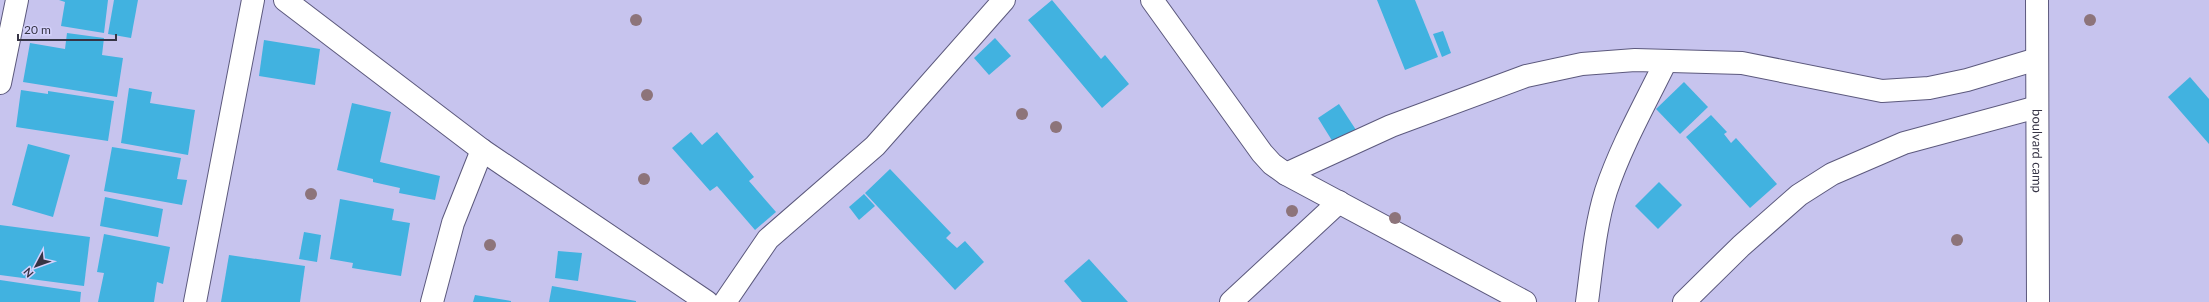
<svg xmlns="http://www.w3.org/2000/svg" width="2209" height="302" font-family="Lato,sans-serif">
<rect width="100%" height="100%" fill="#c7c4ee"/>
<g fill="#41b2e0">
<polygon points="59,0 108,0 104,33 61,26 65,2"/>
<polygon points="114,0 138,0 131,38 108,34"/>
<polygon points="1052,0 1101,59 1105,55 1129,84 1102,108 1028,20"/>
<polygon points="1377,0 1415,0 1438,57 1405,70"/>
<polygon points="1443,31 1451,53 1442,57 1433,34"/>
<polygon points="67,33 104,38 102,55 123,58 117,97 23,82 30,43 65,49"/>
<polygon points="995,38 1011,56 989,75 974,58"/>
<polygon points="264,40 320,49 315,85 259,76"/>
<polygon points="2190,77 2209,99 2209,144 2168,97"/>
<polygon points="1684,82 1708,107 1680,134 1656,109"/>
<polygon points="129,88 152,92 150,103 195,110 188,155 121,143"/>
<polygon points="21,90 48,94 48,91 114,101 108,141 16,127"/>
<polygon points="352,103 391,112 380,162 440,176 435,200 399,193 400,188 373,182 373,179 337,170"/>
<polygon points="1339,104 1358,133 1336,147 1318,118"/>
<polygon points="1711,115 1727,132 1724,134 1731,143 1736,138 1777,184 1750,208 1686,137"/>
<polygon points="691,132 702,145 717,132 754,177 749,181 776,212 755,230 717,186 710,191 672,148"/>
<polygon points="28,144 70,155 53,217 12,205"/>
<polygon points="112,147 181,158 177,179 187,180 182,205 104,191"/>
<polygon points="890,169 951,233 946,238 957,248 965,241 984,262 955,290 865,193"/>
<polygon points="1659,182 1682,205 1658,229 1635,206"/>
<polygon points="864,194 875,206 859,220 849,207"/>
<polygon points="105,197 163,209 158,237 100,226"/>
<polygon points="340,199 394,209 392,220 410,223 401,276 352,268 353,263 330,259"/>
<polygon points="0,225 90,237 84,286 0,275"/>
<polygon points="304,232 321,235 317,262 299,259"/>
<polygon points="104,234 170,247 163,284 157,282 154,302 98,302 104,273 97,272"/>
<polygon points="558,251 582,253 578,281 555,278"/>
<polygon points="229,255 305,266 300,302 221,302"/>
<polygon points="1089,259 1128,302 1082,302 1064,281"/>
<polygon points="0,280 81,292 80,302 0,302"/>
<polygon points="552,286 636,301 636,302 549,302"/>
<polygon points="475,295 511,301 511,302 473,302"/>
</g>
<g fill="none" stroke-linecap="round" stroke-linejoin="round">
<defs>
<g id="minor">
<polyline points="285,0 482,150 707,302"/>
<polyline points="1152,0 1262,153 1272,164 1286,174 1525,302"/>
<path id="s1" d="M2037,0l1,302"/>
<polyline points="0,83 17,0"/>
<polyline points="1286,174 1391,126 1526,76 1582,64 1635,60 1742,63 1882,91 1929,88 1967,80 2037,59"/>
<polyline points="195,302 253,0"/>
<polyline points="432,302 453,223 482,150"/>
<polyline points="725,302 768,239 875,146 1004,0"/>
<polyline points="1231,302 1339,202"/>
<path d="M1587,302c5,-37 8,-76 19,-111 15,-45 39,-87 60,-130"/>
<polyline points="1684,302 1741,246 1799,195 1832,174 1904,143 2037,107"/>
</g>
</defs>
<use href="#minor" stroke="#5c597d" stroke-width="24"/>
<use href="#minor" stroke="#fff" stroke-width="22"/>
</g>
<g fill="#8d747a">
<circle cx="636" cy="20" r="6"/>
<circle cx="2090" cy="20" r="6"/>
<circle cx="647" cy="95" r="6"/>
<circle cx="1022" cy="114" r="6"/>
<circle cx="1056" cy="127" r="6"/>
<circle cx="644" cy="179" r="6"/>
<circle cx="311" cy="194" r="6"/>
<circle cx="1292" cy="211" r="6"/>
<circle cx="1395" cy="218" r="6"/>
<circle cx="1957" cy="240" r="6"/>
<circle cx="490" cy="245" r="6"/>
</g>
<g text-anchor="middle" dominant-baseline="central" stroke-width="4" stroke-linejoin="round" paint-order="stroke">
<g font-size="13" fill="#363445" stroke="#d4d1fb">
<text stroke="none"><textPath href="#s1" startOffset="151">boulvard camp</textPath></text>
</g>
</g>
<g transform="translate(36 266) rotate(229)" stroke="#d4d1fb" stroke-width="3" paint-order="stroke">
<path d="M0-3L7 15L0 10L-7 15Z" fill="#363445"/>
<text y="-6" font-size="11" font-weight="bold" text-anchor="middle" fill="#363445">N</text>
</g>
<path d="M18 34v6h98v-6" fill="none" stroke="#363445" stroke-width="2"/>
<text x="24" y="34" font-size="12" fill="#363445" stroke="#d4d1fb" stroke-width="3" paint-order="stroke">20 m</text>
</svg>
